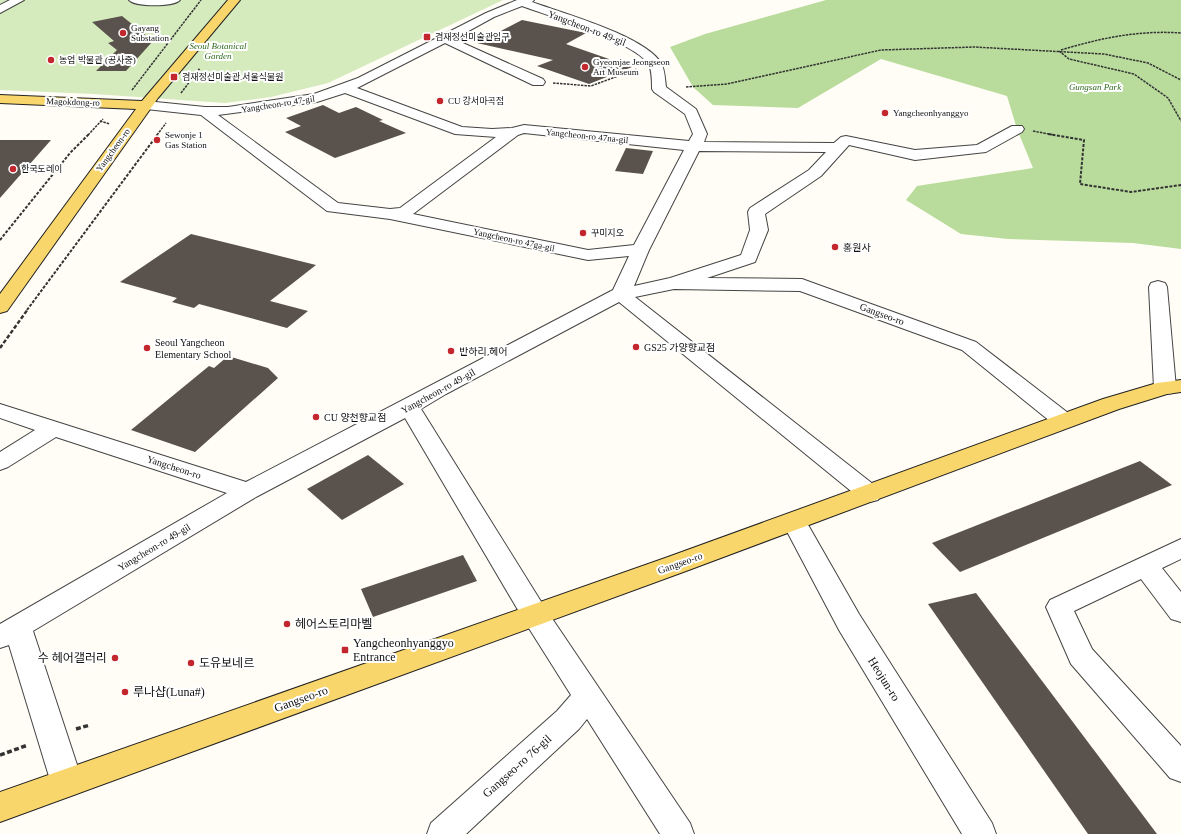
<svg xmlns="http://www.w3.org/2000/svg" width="1181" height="834" font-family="'Times New Roman','Noto Sans KR',serif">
<rect width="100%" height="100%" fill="#fffdf5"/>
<polygon fill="#d5ebbd" points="0,0 503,0 328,83 271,97 225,103 94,94 0,90"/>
<polygon fill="#b9dc9c" points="826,0 1181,0 1181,249 1133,243 1008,239 961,234 906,200 917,186 1033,168 1017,129 1007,96 881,59 798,108 713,105 693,87 670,47 705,34"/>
<g fill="#5a524d">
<polygon points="122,16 153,41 126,71 96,71 117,50 108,43 114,41 92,22"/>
<polygon points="522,20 586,33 566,44 632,67 589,84 537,66 553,60 477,43"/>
<polygon points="323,105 339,113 356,107 383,120 379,121 406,133 335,158 285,132 301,126 286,118"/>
<polygon points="0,140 51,140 0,198"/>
<polygon points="626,148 653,151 643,174 615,171"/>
<polygon points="191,234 316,265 270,301 308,311 287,328 199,304 194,308 172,302 177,298 120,282"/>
<polygon points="228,356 268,368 278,378 195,452 131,430 209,366 214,368"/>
<polygon points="368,455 404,484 342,520 307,489"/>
<polygon points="1140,461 1172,485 960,572 932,543"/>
<polygon points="463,555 477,581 373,617 361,589"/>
<polygon points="976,593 1157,834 1088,834 928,604"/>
</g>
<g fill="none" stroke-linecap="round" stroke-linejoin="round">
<defs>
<g id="minor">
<polygon points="10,0 24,0 0,13 0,5"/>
<path d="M129,0h51c-6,7 -45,7 -51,0z"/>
<path d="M517,0h17l-2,2c30,11 113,34 129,61 4,7 4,17 5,24l30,22 11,25 -3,8 130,1 7,-6 5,-1 69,14 62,-5 35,-19h10l2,3 -2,3 -36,20 -71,8 -66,-15 -28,31 -56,38 3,16 -13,32 -48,16 95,1 174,63 96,74 3,5 -3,5 -8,2 -8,-2 -94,-76 -162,-59 -126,-2 -39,8 243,191 4,6 -4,6 -8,2 -8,-2 -243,-198 -173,92 -25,15 124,199 145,215 4,11h-34l-73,-115 -8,10 -113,105h-39l4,-11 126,-112 14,-16 -46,-73 -120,-204 -149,79 -223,134 50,152 -5,10 -11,4 -11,-4 -5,-10 -42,-138 -9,3v-24l227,-131 -171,-56 -48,30 -8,3v-18l35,-22 -35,-12v-14l246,78 367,-192 16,-34 -41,4 -198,-41 -63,-8 -126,-96 -55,-6 -5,-1 -2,-3 2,-3 5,-1 59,6h23l86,-13 44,-16 128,-65zM522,6c27,10 114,36 127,59 3,6 3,17 3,24l2,3 31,22 8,20 -4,7 -165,-16 -12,3 -20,1 -30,-2 -105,-39 88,-45 88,42h10l2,-3 -2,-3 -89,-40 40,-22zM345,93l110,41 41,3 -96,71 -10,1 -52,-6 -120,-88 99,-13zM524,133l160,17 -50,95 -46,5 -175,-36 105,-79zM699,151l127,1 -17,18 -59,38 -2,4 2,18 -9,25 -71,23 -36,8 15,-36z"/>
<polygon points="1158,281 1165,283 1167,287 1176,388 1173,393 1165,394 1157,393 1154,388 1149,287 1151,283"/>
<polygon points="794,513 803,516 859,614 992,823 996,834 962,834 839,630 782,522 785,516"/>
<polygon points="1181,539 1181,559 1162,568 1181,592 1181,622 1171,619 1141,579 1074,611 1092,649 1181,746 1181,782 1170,778 1071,664 1046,607 1050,600"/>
</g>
<g id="major">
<polygon points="228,0 240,0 158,98 7,311 0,313 0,294 136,109 0,103 0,95 142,101"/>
<polygon points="1181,380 1181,392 1167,394 1119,409 686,571 0,822 0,792 668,557 1103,399 1157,383"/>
</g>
</defs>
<use href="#minor" stroke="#444" stroke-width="2"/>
<use href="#major" stroke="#222" stroke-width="2"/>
<g stroke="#333" stroke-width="1.5" stroke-dasharray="2.5 1" stroke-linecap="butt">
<path d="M1061,50c40,-12 78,-20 120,-17"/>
<polyline points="1059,51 1069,59 1134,74 1168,98 1181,121"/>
<polyline points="553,83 591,86 637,69"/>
<polyline points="686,87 727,84 881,50 974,47 1104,54 1148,63 1181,80"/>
<polyline points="132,90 201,0"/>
<polyline points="181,93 200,68"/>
<polyline points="100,121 110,124"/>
<polyline points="1033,131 1054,135"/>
<polyline points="88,135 103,119"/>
<polyline points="157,135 166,123"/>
</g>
<g stroke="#333" stroke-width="2" stroke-dasharray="3 1.5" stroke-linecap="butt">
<polyline points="1048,134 1084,140 1080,184 1131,192 1181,185"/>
<polyline points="0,240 70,153 89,134"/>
<polyline points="27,310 158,134"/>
</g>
<polyline stroke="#333" stroke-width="2.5" stroke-dasharray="4 2" stroke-linecap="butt" points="0,348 28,309"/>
<g stroke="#333" stroke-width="3.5" stroke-dasharray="5 2.5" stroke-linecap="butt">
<polyline points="76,729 90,725"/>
<polyline points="0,755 28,745"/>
</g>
<use href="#minor" fill="#fff" fill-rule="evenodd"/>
<use href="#major" fill="#f9d66b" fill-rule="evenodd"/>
</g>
<g fill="#c4262e" stroke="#fff" stroke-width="1.5">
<circle cx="123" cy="33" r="4"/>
<rect x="423" y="33" width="8" height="8" rx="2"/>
<circle cx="51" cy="60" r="4"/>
<circle cx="585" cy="67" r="4"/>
<rect x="170" y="73" width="8" height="8" rx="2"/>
<circle cx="440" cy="101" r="4"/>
<circle cx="885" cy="113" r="4"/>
<circle cx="157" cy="140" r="4"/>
<circle cx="13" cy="169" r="4"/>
<circle cx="583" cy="233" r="4"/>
<circle cx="835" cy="247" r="4"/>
<circle cx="636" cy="347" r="4"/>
<circle cx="147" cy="348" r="4"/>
<circle cx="451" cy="351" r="4"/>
<circle cx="316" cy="417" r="4"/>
<circle cx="287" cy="624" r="4"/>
<rect x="341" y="646" width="8" height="8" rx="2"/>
<circle cx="115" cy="658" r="4"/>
<circle cx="191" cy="663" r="4"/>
<circle cx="125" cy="692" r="4"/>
</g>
<g text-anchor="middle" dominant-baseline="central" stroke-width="4" stroke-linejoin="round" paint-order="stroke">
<g font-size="9" fill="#111" stroke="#fff" text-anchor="start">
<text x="131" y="28">Gayang<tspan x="131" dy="10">Substation</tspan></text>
<text x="435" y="37">겸재정선미술관입구</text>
<text x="59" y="60">농업 박물관 (공사중)</text>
<text x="593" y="62">Gyeomjae Jeongseon<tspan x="593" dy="10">Art Museum</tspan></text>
<text x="182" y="77">겸재정선미술관.서울식물원</text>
<text x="448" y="101">CU 강서마곡점</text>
<text x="893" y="113">Yangcheonhyanggyo</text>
<text x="165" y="135">Sewonje 1<tspan x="165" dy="10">Gas Station</tspan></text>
<text x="21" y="169">한국도레이</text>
<text x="591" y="233">꾸미지오</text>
</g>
<g font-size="9" font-style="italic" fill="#2f6b1f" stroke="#fff">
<text x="218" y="46">Seoul Botanical<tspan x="218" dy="10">Garden</tspan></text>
<text x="1095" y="87">Gungsan Park</text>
</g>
<g font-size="9" fill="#111" stroke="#fff">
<text transform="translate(73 102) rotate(2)">Magokdong-ro</text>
<text transform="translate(278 104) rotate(-9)">Yangcheon-ro 47-gil</text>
<text transform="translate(587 136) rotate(6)">Yangcheon-ro 47na-gil</text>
<text transform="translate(113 150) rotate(-54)">Yangcheon-ro</text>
<text transform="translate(514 240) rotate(12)">Yangcheon-ro 47ga-gil</text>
</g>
<g font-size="10" fill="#111" stroke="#fff">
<text transform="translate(587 28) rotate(21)">Yangcheon-ro 49-gil</text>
<text transform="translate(882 314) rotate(20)">Gangseo-ro</text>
<text transform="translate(438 391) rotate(-29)">Yangcheon-ro 49-gil</text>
<text transform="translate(174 467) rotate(18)">Yangcheon-ro</text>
<text transform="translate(154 547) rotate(-31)">Yangcheon-ro 49-gil</text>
<text transform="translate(680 563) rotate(-20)">Gangseo-ro</text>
</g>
<g font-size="10" fill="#111" stroke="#fff" text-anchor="start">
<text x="843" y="247">홍원사</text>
<text x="155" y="342">Seoul Yangcheon<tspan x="155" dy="12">Elementary School</tspan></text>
<text x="644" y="347">GS25 가양향교점</text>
<text x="459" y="351">반하리 헤어</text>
<text x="324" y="417">CU 양천향교점</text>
</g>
<g font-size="12" fill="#111" stroke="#fff" text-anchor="start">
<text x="295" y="624">헤어스토리마벨</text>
<text x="353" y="643">Yangcheonhyanggyo<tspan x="353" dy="14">Entrance</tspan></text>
<text x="107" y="658" text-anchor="end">수 헤어갤러리</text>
<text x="199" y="663">도유보네르</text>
<text x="133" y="692">루나샵(Luna#)</text>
</g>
<g font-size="12" fill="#111" stroke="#fff">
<text transform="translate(884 679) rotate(58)">Heojun-ro</text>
<text transform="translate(301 699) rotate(-20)">Gangseo-ro</text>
<text transform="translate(517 766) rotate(-42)">Gangseo-ro 76-gil</text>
</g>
</g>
</svg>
